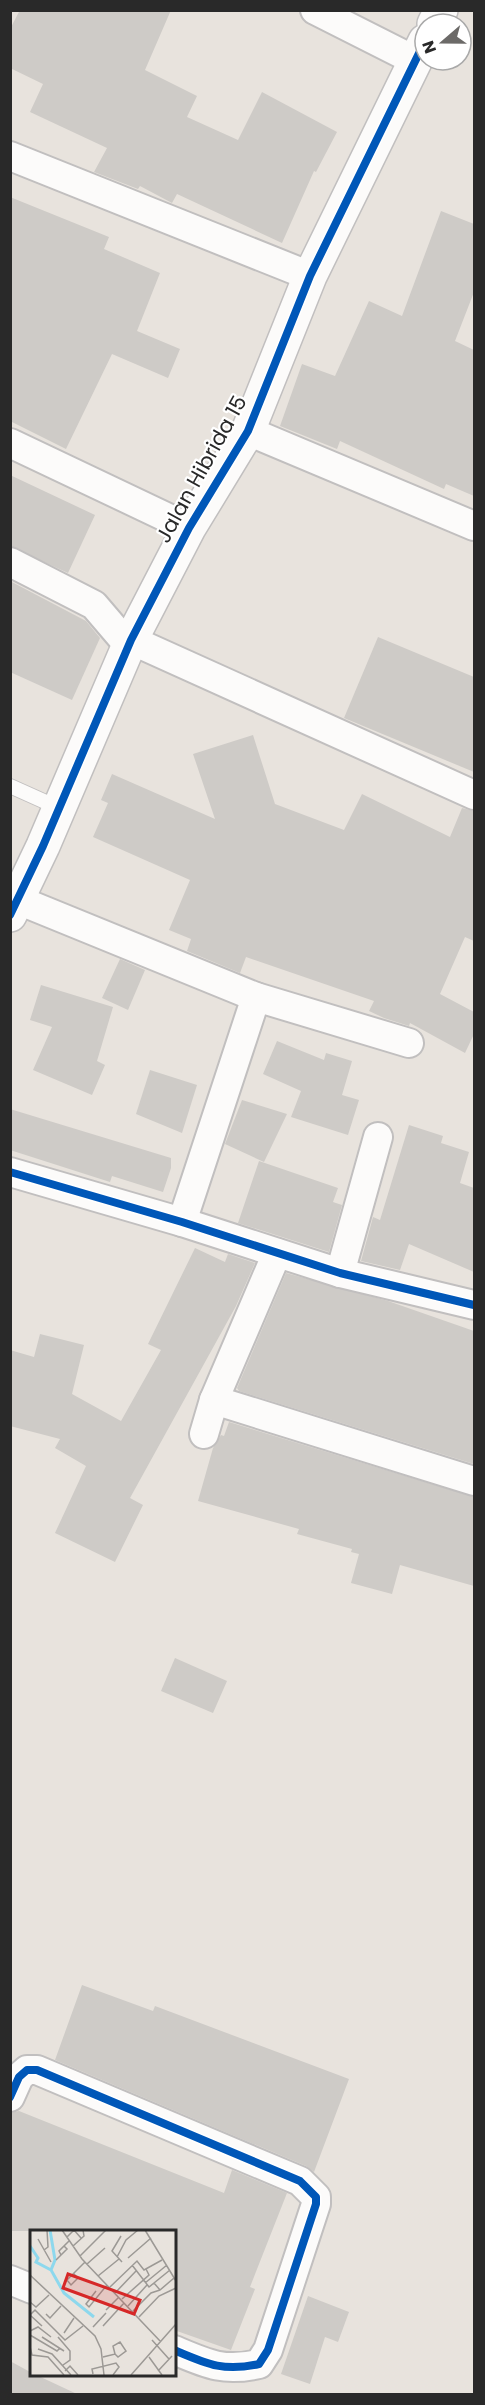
<svg xmlns="http://www.w3.org/2000/svg" width="485" height="2405" font-family="Poppins,sans-serif">
<rect width="100%" height="100%" fill="#e8e3dd"/>
<g fill="#cecbc7">
<polygon points="20,10 171,10 145,70 197,96 187,117 238,140 262,92 337,132 316,172 314,171 282,243 177,194 172,203 140,186 138,189 94,172 107,148 30,112 43,84 10,68 10,29"/>
<polygon points="10,197 109,237 104,249 160,273 137,331 180,349 168,378 112,354 66,449 10,421"/>
<polygon points="441,211 474,224 474,292 455,341 474,350 474,496 446,484 444,489 340,441 337,449 280,426 302,364 335,376 369,301 402,316"/>
<polygon points="10,475 95,515 68,573 10,546"/>
<polygon points="10,581 86,621 100,638 72,700 10,672"/>
<polygon points="378,637 474,677 474,772 344,718"/>
<polygon points="253,735 275,804 344,830 362,794 450,837 462,808 474,811 474,941 465,937 440,994 474,1012 474,1034 465,1053 410,1023 409,1026 384,1018 369,1011 374,1001 246,957 240,973 187,951 191,939 169,930 190,880 93,837 108,803 101,800 112,774 215,819 193,754"/>
<polygon points="120,959 145,970 128,1010 102,998"/>
<polygon points="41,985 113,1007 97,1061 105,1065 92,1095 33,1070 52,1027 30,1020"/>
<polygon points="277,1041 324,1060 326,1053 352,1061 342,1095 359,1100 348,1135 291,1117 301,1091 263,1074"/>
<polygon points="150,1070 197,1085 182,1133 136,1114"/>
<polygon points="242,1100 287,1114 264,1162 225,1144"/>
<polygon points="10,1109 171,1158 171,1168 163,1192 112,1176 110,1182 10,1150"/>
<polygon points="409,1125 443,1136 441,1143 469,1152 460,1183 474,1188 474,1272 409,1244 400,1270 361,1261 373,1217 380,1220"/>
<polygon points="259,1161 338,1188 333,1202 342,1205 329,1252 238,1223"/>
<polygon points="195,1248 225,1262 228,1254 255,1263 236,1306 130,1498 143,1505 115,1562 55,1533 86,1466 55,1448 60,1439 10,1426 10,1350 34,1357 40,1334 84,1345 72,1394 121,1421 161,1350 148,1344"/>
<polygon points="286,1273 388,1301 474,1331 474,1464 239,1391 237,1388"/>
<polygon points="229,1422 474,1497 474,1586 400,1565 392,1594 351,1583 359,1554 351,1552 352,1549 297,1534 299,1529 198,1501 213,1448 221,1435 224,1436"/>
<polygon points="175,1658 227,1681 213,1713 161,1691"/>
<polygon points="82,1985 153,2011 155,2006 349,2079 314,2172 306,2166 55,2060"/>
<polygon points="19,2111 224,2193 232,2170 287,2193 250,2287 255,2289 231,2350 174,2330 174,2231 10,2231 10,2113"/>
<polygon points="308,2296 349,2312 338,2342 325,2337 310,2384 281,2374"/>
<polygon points="10,2361 32,2373 77,2394 10,2394"/>
</g>
<g fill="none" stroke-linecap="round" stroke-linejoin="round">
<defs>
<polyline id="service" points="10,786 59,808"/>
<g id="minor">
<polyline points="315,10 414,60"/>
<polyline points="10,156 310,276"/>
<polyline points="248,431 474,526"/>
<polyline points="10,443 189,528"/>
<polyline points="10,562 94,605 129,646"/>
<polyline points="131,640 474,795"/>
<polyline points="18,900 256,997 409,1043"/>
<polyline points="10,1172 182,1222 340,1273 474,1305"/>
<polyline points="182,1222 256,997"/>
<polyline points="340,1273 378,1137"/>
<polyline points="214,1400 474,1481"/>
<polyline points="204,1434 214,1400 277,1253"/>
<path d="M10,2097l9,-20 8,-7h10l263,111 16,16v7l-48,146 -9,14c-36,8 -52,0 -85,-14"/>
<polyline points="10,2280 32,2289"/>
</g>
<g id="tertiary">
<polyline points="434,24 441,10"/>
<polyline points="10,915 43,846 131,640 189,528 248,431 310,276 425,41"/>
</g>
</defs>
<use href="#service" stroke="#c1bfbf" stroke-width="16"/>
<use href="#minor" stroke="#c1bfbf" stroke-width="32"/>
<use href="#tertiary" stroke="#c1bfbf" stroke-width="36"/>
<use href="#service" stroke="#fcfbfa" stroke-width="14"/>
<use href="#minor" stroke="#fcfbfa" stroke-width="28"/>
<use href="#tertiary" stroke="#fcfbfa" stroke-width="33"/>
<defs>
<g id="cycleway">
<polyline points="10,915 43,846 131,640 189,528 248,431 310,276 425,41"/>
<polyline points="10,1172 182,1222 340,1273 474,1305"/>
<path d="M10,2097l9,-20 8,-7h10l263,111 16,16v7l-48,146 -9,14c-36,8 -52,0 -85,-14"/>
</g>
</defs>
<use href="#cycleway" stroke="#fff" stroke-width="11"/>
<use href="#cycleway" stroke="#0057b8" stroke-width="8"/>
</g>
<g text-anchor="middle" dominant-baseline="central" stroke-width="4.5" stroke-linejoin="round" paint-order="stroke">
<g font-size="21" fill="#292929" stroke="#fff">
<text transform="translate(201 469) rotate(-61)">Jalan Hibrida 15</text>
</g>
</g>
<g transform="translate(30 2230)">
<rect width="146" height="146" fill="#e8e3dd"/>
<path fill="none" stroke="#8dd8ed" stroke-width="3" d="M20,0l5,30 -4,10 13,23 30,24M0,16l8,12 -2,4 15,8"/>
<path fill="none" stroke="#9c9995" stroke-width="1.5" d="M32,0l20,29 79,83M115,0l31,51M91,6l-9,15 10,11M37,7l7,-7 7,8M8,9l13,23M43,16l11,-10 -1,-6M14,20l4,-3 -1,-17M31,25l-2,-4 10,-10M50,26l26,-26M87,27l9,-17 12,-10M98,28l23,-20M26,30l11,-11 -3,-3M57,34l18,-16M102,35l17,22 21,-17M44,44l4,4 -7,7 -4,-5 18,-18M0,45l65,61 6,13 3,26M68,46l21,-17M115,53l22,-18M124,53l6,7 14,-12M80,57l27,-26 7,9 18,-10M66,61l-10,13 3,3 18,-22M85,63l21,-22M92,69l27,-24 -3,-6M0,72l6,5 13,-12M98,76l19,-21M76,80l13,-13M103,81l18,-18 9,-3M16,84l4,4 11,-12M109,87l20,-21 17,-8M12,96l-12,-11 5,-5 30,30 18,-14M73,96l21,-23M63,97l13,-14M0,101l8,-4 13,10M34,103l10,-15M0,105l27,16 3,-3M12,107l22,14M28,107l12,14v9l-7,5M122,110l17,19M0,117l2,8 16,2 16,18M8,119l14,5 19,21M73,127l12,-3 3,3 8,-6 -6,-9 -7,4 2,8M119,127l13,18M35,141l5,-5 8,9M128,141l14,-15M63,144l-1,-5 24,-6 3,4 -6,8M101,145l45,-51"/>
<path fill="#d62828" fill-opacity="0.15" stroke="#d62828" stroke-width="3" d="M38,44l72,26 -6,14 -71,-26z"/>
<rect width="146" height="146" fill="none" stroke="#292929" stroke-width="3"/>
</g>
<rect width="485" height="2405" fill="none" stroke="#292929" stroke-width="24"/>
<g transform="translate(443 42) rotate(250)"><circle r="28" fill="#ffffff" stroke="#a9a9a9" stroke-width="1.5"/>
<path d="M0-4.5L10 22L0 15L-10 22Z" fill="#6c6a68"/>
<text y="-9" font-size="16" font-weight="bold" text-anchor="middle" fill="#292929">N</text>
</g>
</svg>
